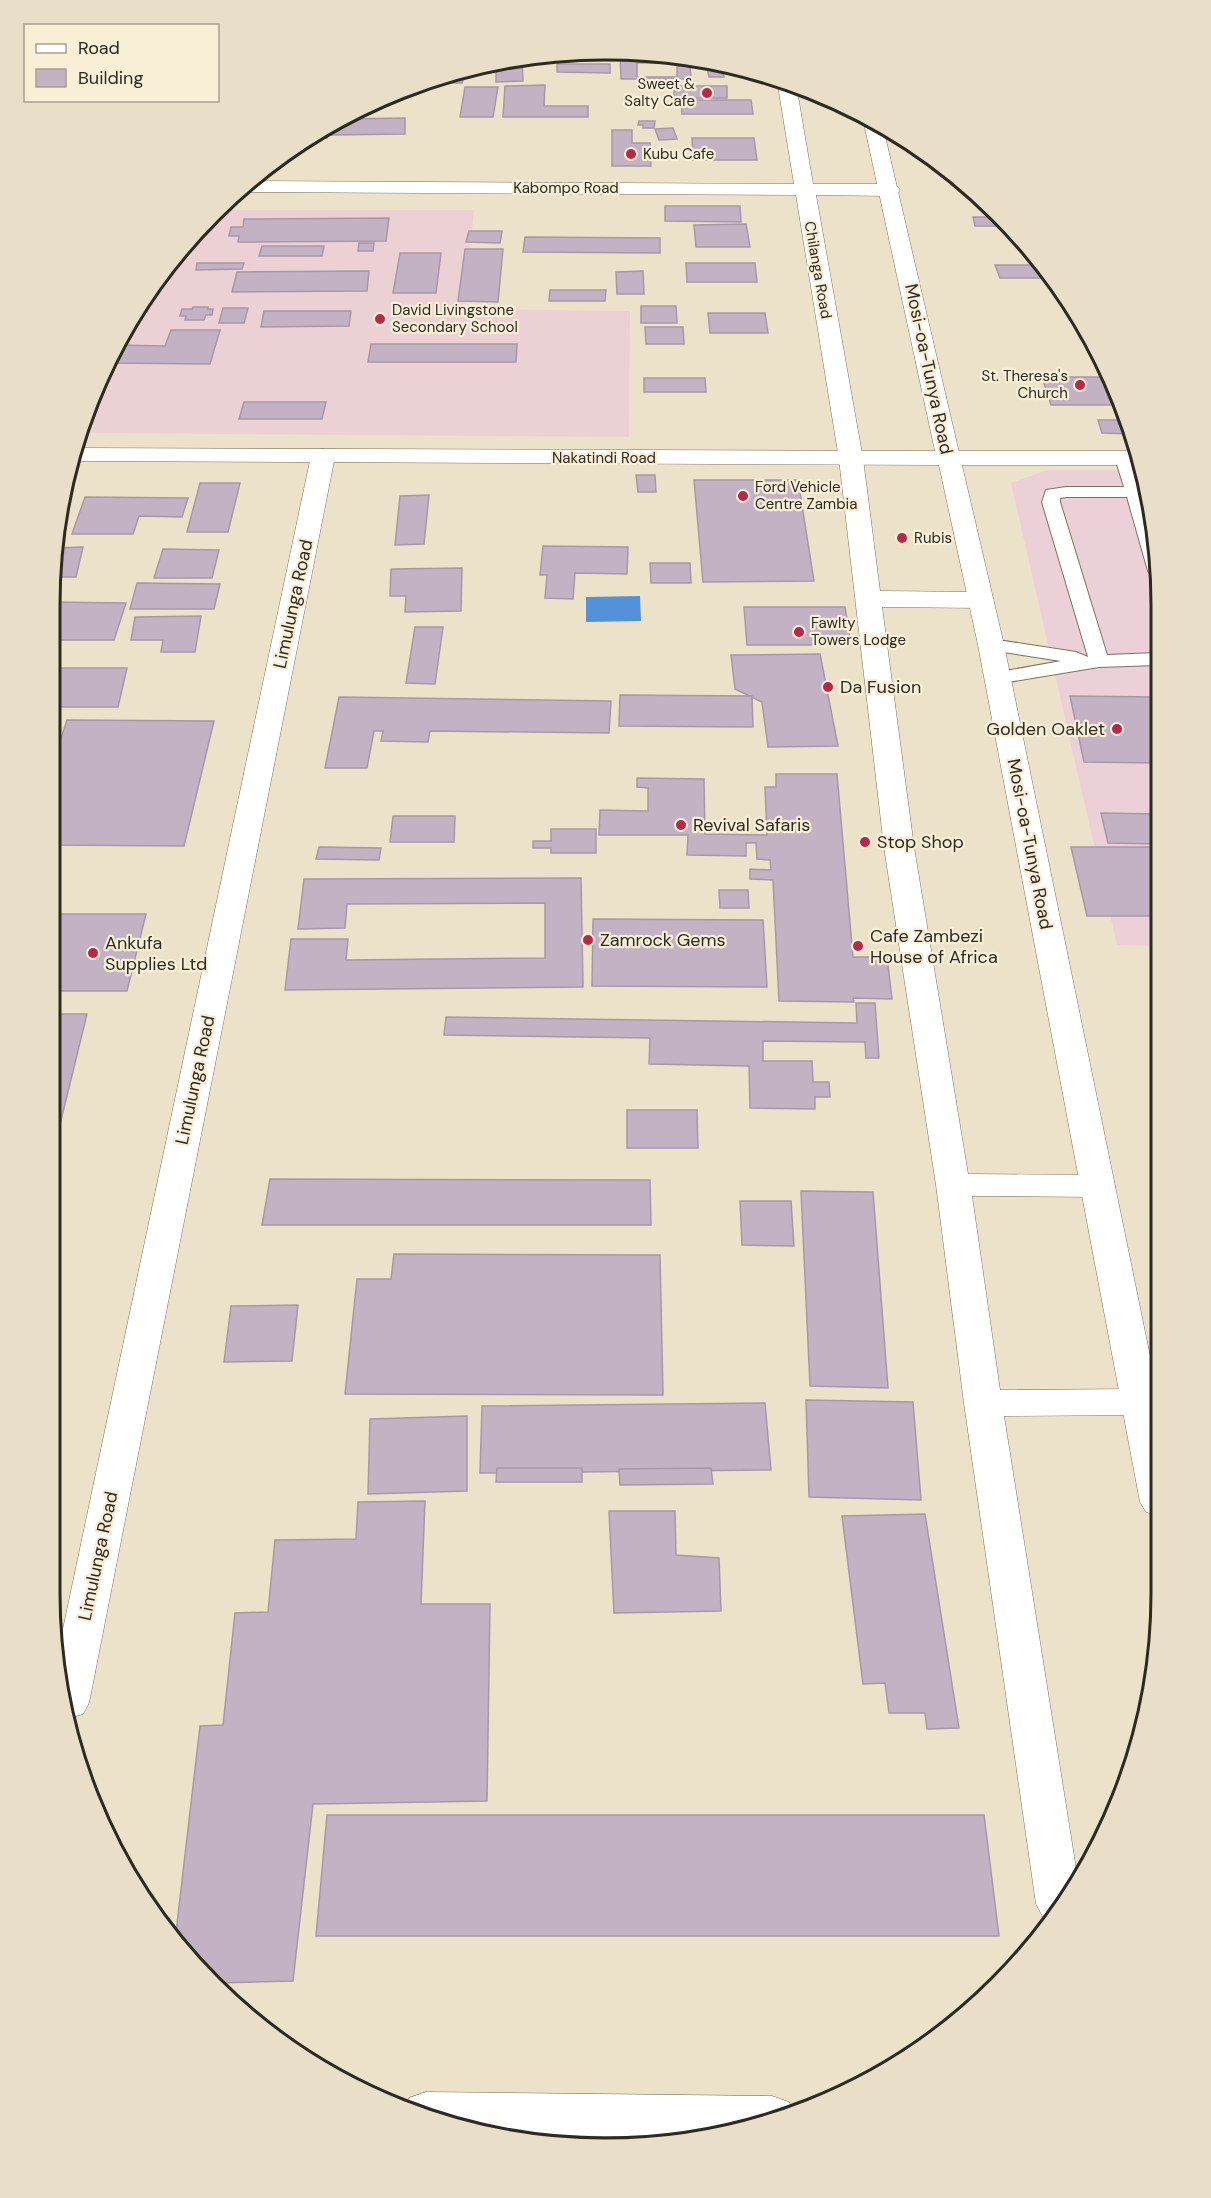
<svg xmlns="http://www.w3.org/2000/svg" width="1211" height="2198" font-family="'DM Sans',sans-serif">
<rect width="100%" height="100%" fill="#ece2ca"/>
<polygon fill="#ebd1d7" points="1047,470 1140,470 1157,533 1158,946 1117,945 1011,483"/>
<polygon fill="#ecd1d4" points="219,210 474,210 464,309 630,311 629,437 80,433 124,328 187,239"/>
<polygon fill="#5391d8" points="640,596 641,621 586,622 586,597"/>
<g fill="#c3b1c4" stroke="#a997a9" stroke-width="1.5">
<polygon points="620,52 676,54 676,63 637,63 637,77 677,77 677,66 690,66 691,79 621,79"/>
<polygon points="681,55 724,65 681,65"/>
<polygon points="522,58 523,81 496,82 496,63"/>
<polygon points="557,64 610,64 610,73 557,72"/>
<polygon points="468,67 462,83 440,83 442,76"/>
<polygon points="722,67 724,77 709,77 707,68"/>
<polygon points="545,85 544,106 588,106 588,117 503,117 505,86"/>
<rect x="674" y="86" width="53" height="12"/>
<polygon points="465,87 498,87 493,117 460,117"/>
<polygon points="681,100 751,100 753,114 682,114"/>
<polygon points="405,118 405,134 327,135 327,138 309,138 341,119"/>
<polygon points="639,121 655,121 654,128 643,128 643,125 638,125"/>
<polygon points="673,128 677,139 659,140 655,129"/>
<polygon points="612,130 632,130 632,143 650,143 651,166 612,166"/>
<polygon points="692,138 754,138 757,160 693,160"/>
<polygon points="665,206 740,206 741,222 665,221"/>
<polygon points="973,217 998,217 1006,226 975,226"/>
<polygon points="389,218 386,241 238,242 239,236 229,236 231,227 243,227 244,219"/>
<polygon points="746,224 750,247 696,247 694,225"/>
<polygon points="469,231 502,231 500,243 466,242"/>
<polygon points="525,237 660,238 660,253 523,252"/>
<polygon points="359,243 374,243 373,251 358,251"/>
<polygon points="262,246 324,246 322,256 259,256"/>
<polygon points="465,249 503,249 498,302 458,301"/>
<polygon points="400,253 441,253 436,293 393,293"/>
<polygon points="197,263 244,263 242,269 196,270"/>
<polygon points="686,263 755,263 757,282 687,282"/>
<polygon points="995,265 1040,265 1051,278 1000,278"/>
<polygon points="369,271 367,291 232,292 237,272"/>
<polygon points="643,271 644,294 617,294 616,272"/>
<polygon points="550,290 606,290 605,301 549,301"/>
<polygon points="641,306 676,306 677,323 641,323"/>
<polygon points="193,307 208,307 208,309 213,309 212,315 206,315 204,320 185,320 186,316 180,316 182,309 192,309"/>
<polygon points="223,308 248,308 244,323 219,323"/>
<polygon points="264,311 351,311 349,326 261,327"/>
<polygon points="708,313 765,313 768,333 710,333"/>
<polygon points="645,327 683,327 684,344 646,344"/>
<polygon points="171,330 220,330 210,364 109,363 117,345 165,346"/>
<polygon points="371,344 517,344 516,362 368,362"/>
<polygon points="1042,377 1111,377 1123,405 1051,405"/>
<polygon points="644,378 705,378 706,392 644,392"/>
<polygon points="244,402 326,402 322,419 239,419"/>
<polygon points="1098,420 1127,420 1130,434 1102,433"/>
<polygon points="636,475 655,475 656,492 638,492"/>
<polygon points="694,480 798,480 814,581 703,582"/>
<polygon points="200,483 240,483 228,532 187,532"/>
<polygon points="429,495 424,544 395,545 400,496"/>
<polygon points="85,497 188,498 182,517 139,516 133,534 72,534"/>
<polygon points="543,546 628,547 627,574 575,573 573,599 545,598 547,575 540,575"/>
<polygon points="83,547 76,577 51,577 54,548"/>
<polygon points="163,549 219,550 212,578 154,578"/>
<polygon points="650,563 690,563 691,583 651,583"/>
<polygon points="462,568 461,611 405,612 406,596 390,596 391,569"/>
<polygon points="137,583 220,584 214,609 130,609"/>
<polygon points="51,602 126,603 114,640 51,640"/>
<polygon points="744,607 845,607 851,645 747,645"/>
<polygon points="201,616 195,652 161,652 163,640 131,640 135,617"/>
<polygon points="415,627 443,627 435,684 406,683"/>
<polygon points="820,654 838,746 768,747 762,702 735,689 731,655"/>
<polygon points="51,668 127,668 118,707 51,707"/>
<polygon points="620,695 752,696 753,727 619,726"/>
<polygon points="1070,696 1157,697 1158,763 1084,762"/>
<polygon points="339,697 611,701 609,733 430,731 428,742 381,741 383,731 374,731 367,768 325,768"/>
<polygon points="67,720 214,721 184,846 50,845 50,772"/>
<polygon points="776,774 837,774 853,957 887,957 892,999 853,998 854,1002 779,1001 773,880 750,879 750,869 771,870 770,860 757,859 756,843 746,843 746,856 687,855 688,835 599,835 600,810 648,811 648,788 637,787 637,778 704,779 705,834 767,835 765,787 776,787"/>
<polygon points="1101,813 1158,814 1158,844 1108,843"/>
<polygon points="393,816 455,816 454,842 390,842"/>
<polygon points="551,829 596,829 596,853 551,853 551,848 533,848 533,841 551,841"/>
<polygon points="319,847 381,848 379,860 316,859"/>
<polygon points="1071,847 1158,847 1158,916 1087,916"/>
<polygon points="581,878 583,987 285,990 291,939 348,939 346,960 545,958 545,903 347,904 345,928 298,929 304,879"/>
<polygon points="719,890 748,890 749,908 720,908"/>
<polygon points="50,914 146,914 127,991 50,991"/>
<polygon points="593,919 763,920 767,987 592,986"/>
<polygon points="856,1003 875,1003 879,1058 866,1058 865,1042 763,1041 763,1061 812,1061 813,1082 829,1082 830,1097 815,1097 815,1109 750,1108 749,1066 649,1064 650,1038 444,1035 446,1017 857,1023"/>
<polygon points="50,1014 87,1014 53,1153 50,1153"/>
<polygon points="627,1110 697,1110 698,1148 627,1148"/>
<polygon points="270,1179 650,1180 651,1225 262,1225"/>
<polygon points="801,1191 873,1192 888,1388 810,1386"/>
<polygon points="740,1201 791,1201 794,1246 742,1245"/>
<polygon points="394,1254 660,1255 663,1395 345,1394 357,1279 391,1279"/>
<polygon points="50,1304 58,1304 50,1341"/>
<polygon points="298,1305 292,1361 224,1362 231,1306"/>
<polygon points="806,1400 913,1402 921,1500 809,1497"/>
<polygon points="765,1403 771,1470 480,1473 482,1406"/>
<polygon points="467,1416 467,1491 368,1494 370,1419"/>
<polygon points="497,1468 582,1468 582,1482 496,1482"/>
<polygon points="711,1468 713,1484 620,1485 619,1469"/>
<polygon points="425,1501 421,1604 490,1604 487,1801 313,1804 293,1981 220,1983 175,1941 200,1726 223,1725 235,1613 268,1612 275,1540 356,1539 358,1502"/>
<polygon points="609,1511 675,1511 676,1555 719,1558 721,1611 614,1613"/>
<polygon points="925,1514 959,1728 927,1729 925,1713 889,1713 885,1683 863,1684 842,1516"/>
<polygon points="327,1815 984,1815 999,1936 316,1936"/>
</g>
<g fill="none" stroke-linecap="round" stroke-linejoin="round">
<defs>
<polygon id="service" points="1124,453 1130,454 1133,458 1157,540 1157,576 1151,575 1148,571 1127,497 1066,497 1060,498 1060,502 1107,655 1157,653 1157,665 1099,667 996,684 989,682 986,678 989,674 1061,661 984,649 981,645 984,641 991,639 1076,652 1088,657 1042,502 1046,490 1066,487 1124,487 1115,458 1118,454"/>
<g id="minor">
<polygon points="779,78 796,84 813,184 890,184 897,186 900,190 897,194 890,196 816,195 863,459 880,591 981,592 990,595 994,600 990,605 981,608 882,607 914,847 968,1174 1098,1175 1110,1178 1115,1186 1110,1194 1098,1197 972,1196 1000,1390 1139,1389 1152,1393 1158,1402 1152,1411 1139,1415 1004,1416 1078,1881 1048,1919 1043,1917 1036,1904 964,1403 936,1185 884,847 839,459 796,195 238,192 249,181 794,184 777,80"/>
<polygon points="323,449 331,451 335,456 89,1703 83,1714 70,1718 59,1648 311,456 315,451"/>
<polygon points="949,451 1135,451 1138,465 949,465 941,463 937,458 941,453"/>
<polygon points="426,2092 772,2096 789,2102 794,2112 685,2137 519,2135 462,2130 406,2104 409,2098"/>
</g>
<polygon id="trunk" points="865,116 882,123 1004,645 1160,1405 1160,1516 1146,1512 1140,1502 978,645 939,465 69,461 74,448 935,451 863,119"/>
</defs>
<use href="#service" stroke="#7c735e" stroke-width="2"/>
<use href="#minor" stroke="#7c735e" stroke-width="1"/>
<use href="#trunk" stroke="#7c735e" stroke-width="1"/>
<use href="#service" fill="#fff" fill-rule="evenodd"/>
<use href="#minor" fill="#fff" fill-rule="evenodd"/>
<use href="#trunk" fill="#fff" fill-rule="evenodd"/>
</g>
<g fill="#b92846" stroke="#f9efd7" stroke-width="2">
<circle cx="707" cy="93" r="6"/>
<circle cx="631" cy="154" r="6"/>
<circle cx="380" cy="319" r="6"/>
<circle cx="1080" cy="385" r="6"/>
<circle cx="743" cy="496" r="6"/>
<circle cx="902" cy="538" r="6"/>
<circle cx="799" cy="632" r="6"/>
<circle cx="828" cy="687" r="6"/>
<circle cx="1117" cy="729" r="6"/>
<circle cx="681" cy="825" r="6"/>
<circle cx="865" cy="842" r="6"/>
<circle cx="588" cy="940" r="6"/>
<circle cx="858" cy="946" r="6"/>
<circle cx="93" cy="953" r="6"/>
</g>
<g text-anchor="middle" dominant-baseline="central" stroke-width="4.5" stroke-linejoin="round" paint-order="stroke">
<g font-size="15" fill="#2e2a21" stroke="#f9efd7" text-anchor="start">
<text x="695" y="84" text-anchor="end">Sweet &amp;<tspan x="695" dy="17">Salty Cafe</tspan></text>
<text x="643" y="154">Kubu Cafe</text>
<text x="392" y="310">David Livingstone<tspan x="392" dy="17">Secondary School</tspan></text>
<text x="1068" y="376" text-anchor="end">St. Theresa's<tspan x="1068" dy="17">Church</tspan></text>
<text x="755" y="487">Ford Vehicle<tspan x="755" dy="17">Centre Zambia</tspan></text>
<text x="914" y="538">Rubis</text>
<text x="811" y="623">Fawlty<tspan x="811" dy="17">Towers Lodge</tspan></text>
</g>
<g font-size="15" fill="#2e2a21" stroke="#f9efd7">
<text x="566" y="188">Kabompo Road</text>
<text transform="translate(818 270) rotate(80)">Chilanga Road</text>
<text x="604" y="458">Nakatindi Road</text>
</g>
<g font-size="18" fill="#2e2a21" stroke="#f9efd7">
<text transform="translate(929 369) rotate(78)">Mosi-oa-Tunya Road</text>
<text transform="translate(293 604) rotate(-78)">Limulunga Road</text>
<text transform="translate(1030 844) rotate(79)">Mosi-oa-Tunya Road</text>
<text transform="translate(195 1080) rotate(-78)">Limulunga Road</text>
<text transform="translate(98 1556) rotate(-78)">Limulunga Road</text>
</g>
<g font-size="18" fill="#2e2a21" stroke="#f9efd7" text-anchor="start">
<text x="840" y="687">Da Fusion</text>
<text x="1105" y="729" text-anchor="end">Golden Oaklet</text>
<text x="693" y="825">Revival Safaris</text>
<text x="877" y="842">Stop Shop</text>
<text x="870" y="936">Cafe Zambezi<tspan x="870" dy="21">House of Africa</tspan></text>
<text x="600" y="940">Zamrock Gems</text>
<text x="105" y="943">Ankufa<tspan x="105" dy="21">Supplies Ltd</tspan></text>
</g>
</g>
<path d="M0 0H1211V2198H0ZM605 60H606A545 545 0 0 1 1151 605V1593A545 545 0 0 1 606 2138H605A545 545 0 0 1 60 1593V605A545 545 0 0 1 605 60Z" fill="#e9dfc8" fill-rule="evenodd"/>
<path fill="none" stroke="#2e2a21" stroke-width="3" d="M605 60H606A545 545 0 0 1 1151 605V1593A545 545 0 0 1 606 2138H605A545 545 0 0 1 60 1593V605A545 545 0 0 1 605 60Z"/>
<rect x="24" y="24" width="195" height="78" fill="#f9efd7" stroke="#a8a08e" stroke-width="1.5"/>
<rect x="36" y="44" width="30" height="9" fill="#ffffff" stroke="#a8a08e" stroke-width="1.5"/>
<text x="78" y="54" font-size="18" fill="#2e2a21">Road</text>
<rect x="36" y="69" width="30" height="18" fill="#c3b1c4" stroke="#a8a08e" stroke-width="1.5"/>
<text x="78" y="84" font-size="18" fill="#2e2a21">Building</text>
</svg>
